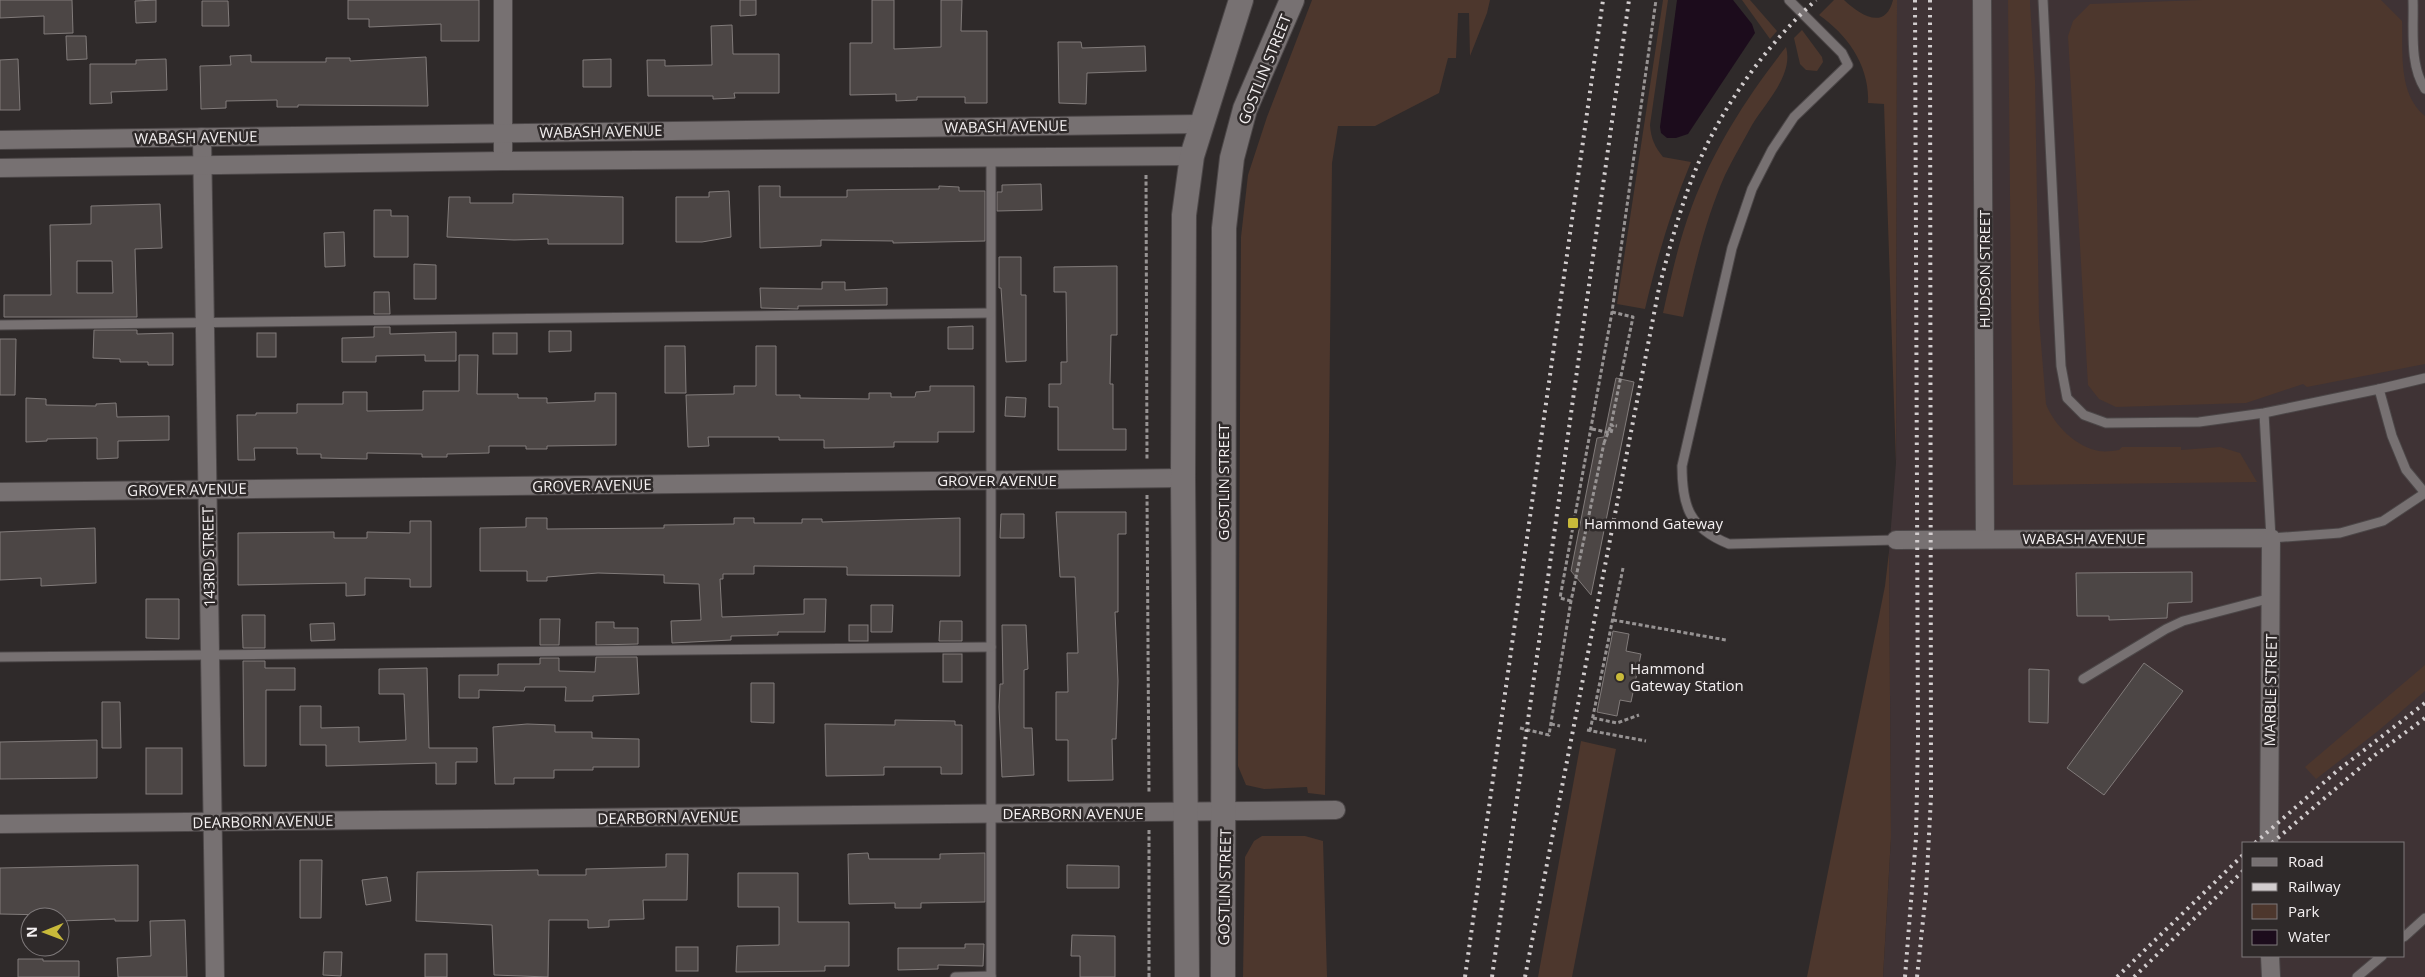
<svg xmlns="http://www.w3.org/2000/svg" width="2425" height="977" font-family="'Open Sans',sans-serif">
<rect width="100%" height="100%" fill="#2f2a2a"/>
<path fill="#3f3335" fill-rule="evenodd" d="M1897,0h528v977h-542l8,-140 -2,-285 7,-89zM2244,843h160v113h-160z"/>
<g fill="#4d372d">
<polygon points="1312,0 1490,0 1487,13 1470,56 1469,13 1458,13 1456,58 1448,58 1439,93 1375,126 1338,126 1332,163 1325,795 1308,793 1307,787 1264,789 1246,785 1238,766 1241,237 1248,175 1267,117"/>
<path d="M1663,0h5l-18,125c1,14 5,22 13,32l28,5c-20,48 -34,96 -46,147l-28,-5z"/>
<polygon points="1742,0 1750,0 1777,31 1770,39"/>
<path d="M1834,0h10c15,14 41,32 49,0h4l-1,463 -12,-359 -16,-1c2,-36 -20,-68 -49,-88z"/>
<path d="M2008,0h22v3l5,77 4,239 7,85c8,21 30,43 53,47 6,1 14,0 20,-1l3,-3h59v3l39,-3 20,6 17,29 -244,3z"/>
<path d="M2202,0h179l21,21c1,32 -4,73 23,95v248l-118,23 -4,-3 -57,19 -130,4 -17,-8 -11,-14 -20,-349 5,-15 17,-17z"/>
<polygon points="1802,30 1822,57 1823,62 1817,71 1806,70 1800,64 1794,38"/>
<path d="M1786,47c8,28 -21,56 -34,78 -9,17 -19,33 -27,50 -20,45 -31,95 -42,142l-20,-4c8,-36 16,-73 29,-107 22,-58 56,-111 94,-159z"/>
<polygon points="1889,552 1891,837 1883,977 1807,977 1885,586"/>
<polygon points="2425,665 2425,691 2378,731 2316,779 2305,767"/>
<polygon points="1581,741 1616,749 1572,977 1538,977"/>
<polygon points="1262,836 1305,836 1323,841 1327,977 1243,977 1245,857 1254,841"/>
</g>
<polygon fill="#1c0c1c" points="1677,0 1733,0 1752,24 1755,33 1688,134 1676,138 1667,138 1661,133 1660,127"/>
<g fill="#4c4645" stroke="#817b7a" fill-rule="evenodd">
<polygon points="0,0 72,0 73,33 44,34 44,16 0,18"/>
<polygon points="156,0 156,22 136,23 135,1"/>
<polygon points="348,0 479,0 479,41 441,41 441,24 369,27 369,19 348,19"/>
<polygon points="740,0 756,0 756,15 740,16"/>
<polygon points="872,0 894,0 894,49 941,47 941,0 962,0 961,31 987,31 987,103 965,103 965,97 917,97 917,100 896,101 896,94 850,95 850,43 872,43"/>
<polygon points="202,1 228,1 229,26 202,26"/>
<polygon points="732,25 733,54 779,54 779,93 734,93 735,98 713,99 713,96 648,96 647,60 665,60 665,66 712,65 711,26"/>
<polygon points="66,36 86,36 87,59 67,60"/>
<polygon points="1058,42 1081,42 1082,48 1145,46 1146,71 1087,73 1086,104 1059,103"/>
<polygon points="251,55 251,62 326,62 326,58 350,58 350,61 426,57 428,106 298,105 298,107 277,107 277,100 226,101 226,108 201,109 200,66 231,65 230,56"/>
<polygon points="18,59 20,110 0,110 0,60"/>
<polygon points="166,59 167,90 111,92 112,103 90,104 90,64 136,64 136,60"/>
<polygon points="611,59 611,87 583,87 583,60"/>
<polygon points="1041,184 1042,210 997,211 997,192 1002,192 1002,185"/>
<polygon points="759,186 780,186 780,197 847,197 847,190 939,189 939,186 959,187 959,191 985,191 985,241 893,243 893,241 821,240 821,246 760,248"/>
<polygon points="729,191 731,237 702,242 676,242 676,197 709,197 709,192"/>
<polygon points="513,194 623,197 623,244 548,244 548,239 514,240 447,237 449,197 470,197 470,203 513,203"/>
<path d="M160,204l2,44 -27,1 2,68h-133v-22h47l-1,-70 41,-1v-18zM77,261h35l1,32h-36z"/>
<polygon points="374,210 391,210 391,216 408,216 408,257 374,257"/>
<polygon points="344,232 345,266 325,267 324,233"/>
<polygon points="999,257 1021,257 1021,295 1026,295 1026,361 1006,362 1001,288 999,288"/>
<polygon points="414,264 436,265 436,299 414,299"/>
<polygon points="1117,266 1117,335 1111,335 1110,384 1113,384 1113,429 1126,429 1126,450 1058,450 1058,407 1049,407 1049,384 1061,384 1061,362 1067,362 1066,292 1054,292 1054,267"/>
<polygon points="822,282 845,282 845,290 887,288 887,305 798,306 798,309 761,308 760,288 822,289"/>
<polygon points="374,292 389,292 390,314 374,314"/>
<polygon points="973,326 973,349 948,349 948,327"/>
<polygon points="374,327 390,327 390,334 456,332 456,361 425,361 425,355 376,356 376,362 342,362 342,338 374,337"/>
<polygon points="94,330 137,330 137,334 173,333 173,365 148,365 148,362 120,362 120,359 93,358"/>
<polygon points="549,331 571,331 571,351 549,352"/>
<rect x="257" y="333" width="19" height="24"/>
<rect x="493" y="333" width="24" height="21"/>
<polygon points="0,339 16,339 15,395 0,395"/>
<polygon points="665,346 685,346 686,393 665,393"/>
<polygon points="756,346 776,346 776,395 800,395 800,398 869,399 869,393 891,393 891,397 915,397 916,392 930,391 930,386 974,386 974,432 938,432 938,442 894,442 894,447 824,448 824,440 779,440 779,437 708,437 709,446 688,447 686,395 734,394 734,386 756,386"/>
<polygon points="459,355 478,355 477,394 518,394 518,398 547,398 547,403 595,401 595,393 616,393 616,445 547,446 547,449 526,449 526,446 489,446 489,453 447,454 447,457 422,457 422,454 367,453 367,459 321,458 321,454 297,454 297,448 254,448 255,460 238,460 237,415 256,415 256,413 297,413 297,404 343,404 343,392 367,392 367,411 423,410 423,391 459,391"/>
<polygon points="1616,378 1634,382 1591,595 1571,571 1597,438 1604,437"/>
<polygon points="1006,397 1026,398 1025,417 1005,416"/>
<polygon points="26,398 46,399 46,405 96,406 96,404 116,403 117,417 169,416 169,440 118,441 118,458 97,459 97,438 47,439 47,441 26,442"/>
<polygon points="1056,512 1126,512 1126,534 1118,534 1118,612 1115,612 1118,681 1116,739 1112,739 1113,780 1068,781 1068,740 1056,740 1056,692 1068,692 1067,653 1078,653 1075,577 1060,577"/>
<polygon points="1001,514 1024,514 1024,538 1000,538"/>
<polygon points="526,518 547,518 547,529 664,528 664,525 734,524 734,518 754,518 754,523 802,523 802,519 822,519 822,522 960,518 960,576 847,575 847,567 754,566 754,574 723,574 723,579 720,579 722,617 804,614 804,599 826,599 825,632 778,632 778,635 731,636 731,640 672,643 671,621 701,620 699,584 664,583 664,575 598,573 547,577 547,581 527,581 527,571 480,571 480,528 526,527"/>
<polygon points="410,521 431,521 431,587 410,587 410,579 365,578 365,595 346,596 346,583 238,585 238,533 334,532 334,538 367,538 367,532 410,533"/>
<polygon points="95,528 96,583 41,586 41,578 0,580 0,532"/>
<polygon points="2192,572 2192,602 2168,603 2167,618 2109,620 2109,616 2077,616 2076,573"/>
<polygon points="146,599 179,599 179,639 146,638"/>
<polygon points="871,605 893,605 892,632 871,632"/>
<polygon points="242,615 265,615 265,648 243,648"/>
<polygon points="540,619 560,619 559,645 540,645"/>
<polygon points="940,621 962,621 962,641 939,641"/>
<polygon points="596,622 614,622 614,628 638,628 638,644 596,645"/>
<polygon points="334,623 335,640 311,641 310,624"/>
<rect x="849" y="625" width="19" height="16"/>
<polygon points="1002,625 1026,625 1028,669 1024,670 1024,728 1032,728 1034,775 1002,777 999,707 1000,684 1003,684"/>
<polygon points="1613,631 1629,634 1626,651 1641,654 1631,702 1620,700 1617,716 1597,712"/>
<rect x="943" y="654" width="19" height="28"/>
<polygon points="596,657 637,657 639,694 593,696 593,701 565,701 566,687 525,687 524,691 479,690 479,698 459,698 459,675 498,675 498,664 540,664 540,658 559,658 559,671 595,672"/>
<polygon points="243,661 265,661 265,668 295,668 295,690 266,690 266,766 244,766"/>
<polygon points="2144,663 2183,691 2104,795 2067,768"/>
<polygon points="427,668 429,748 477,748 477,762 456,762 456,784 436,784 436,763 326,766 326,745 300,745 300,706 321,706 321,728 359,727 359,742 406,740 404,694 379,694 379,669"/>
<polygon points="2029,669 2049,670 2048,723 2029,722"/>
<polygon points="751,683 774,683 774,723 751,722"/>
<polygon points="102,702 120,702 121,748 102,748"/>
<polygon points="895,720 955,721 955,725 962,725 962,774 941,774 941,767 884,767 884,775 826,776 825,724 895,725"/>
<polygon points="527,724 555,725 555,732 592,732 592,738 639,739 639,767 593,767 593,770 554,770 554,778 514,778 514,784 495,784 493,727"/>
<polygon points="97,740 97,778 0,779 0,742"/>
<rect x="146" y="748" width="36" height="46"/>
<polygon points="868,853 869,859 940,859 940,854 985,853 985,902 921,903 921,908 895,908 895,903 849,904 848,854"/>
<polygon points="666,854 688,854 687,900 643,900 644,919 609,920 609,927 588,928 588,920 549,920 548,977 494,975 492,925 416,921 417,872 538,870 538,875 586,875 586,869 666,867"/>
<polygon points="300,860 322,860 321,918 300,918"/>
<polygon points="138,865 138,921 115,921 115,919 60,921 60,917 48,917 48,915 0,914 0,868"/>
<polygon points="1067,865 1119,866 1119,888 1067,888"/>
<polygon points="738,873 798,873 798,922 849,922 849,966 825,966 825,971 736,972 737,946 779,945 779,907 738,907"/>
<polygon points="387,877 391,901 366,905 362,880"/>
<polygon points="185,920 187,977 118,977 117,958 151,956 150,921"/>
<polygon points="1072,935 1115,936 1115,977 1080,977 1080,956 1071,956"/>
<polygon points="965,944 984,944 983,966 938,965 938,969 898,970 898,948 965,948"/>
<rect x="676" y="947" width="22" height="24"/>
<polygon points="324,952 342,952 341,976 323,975"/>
<rect x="425" y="954" width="22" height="23"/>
<polygon points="18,959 43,959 43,961 79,961 79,977 18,977"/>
</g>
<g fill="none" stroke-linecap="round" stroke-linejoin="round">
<defs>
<g id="lane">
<path d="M1789,0l53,53 6,12 -54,52 -22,33 -20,39 -20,59 -50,218c0,40 7,62 47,78l167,-4"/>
<polyline points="2043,0 2061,366 2067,398 2084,415 2106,423 2199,422 2264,413 2379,389 2392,436 2406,470 2425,493 2383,521 2340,533 2271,538 2264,413"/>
<path d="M2413,0c1,29 -4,64 12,89"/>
<polyline points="991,158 991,977"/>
<polyline points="0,325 990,313"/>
<polyline points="2379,389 2425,378"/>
<polyline points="0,657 991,647"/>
<polyline points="2083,679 2166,629 2183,621 2271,598"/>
<polyline points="2404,937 2425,918"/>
<polyline points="955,977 991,976"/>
<polyline points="2357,977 2382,956"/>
</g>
<g id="street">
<polyline points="503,0 503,161"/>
<polyline points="1982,0 1985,538"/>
<polyline points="202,137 215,977"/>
<polyline points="0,140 1201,124"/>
<polyline points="0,168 503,161 1192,156"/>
<polyline points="0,492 1183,478"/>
<polyline points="1896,540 2271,538 2269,843"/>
<polyline points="0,824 1336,810"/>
<polyline points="2270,956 2271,977"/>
</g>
<g id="secondary">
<polyline points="1187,977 1183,478 1184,215 1192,156 1241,0"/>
<polyline points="1223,977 1224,228 1232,158 1245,109 1292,0"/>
</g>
</defs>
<use href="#lane" stroke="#4c4748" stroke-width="11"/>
<use href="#street" stroke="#4c4748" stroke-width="20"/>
<use href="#secondary" stroke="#4c4748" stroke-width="26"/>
<g stroke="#979393" stroke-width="3" stroke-dasharray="4 2.5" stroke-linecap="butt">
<polyline points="1146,175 1147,461"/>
<polyline points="1612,312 1633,317 1611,425 1617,426"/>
<polyline points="1592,429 1611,433 1613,425"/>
<polyline points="1147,495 1149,794"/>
<polyline points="1571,601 1560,598 1612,312 1656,0"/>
<polyline points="1613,620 1726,640"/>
<polyline points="1593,718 1617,723 1639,715"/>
<polyline points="1551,724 1560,726"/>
<polyline points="1520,728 1549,735 1571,601 1604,443"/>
<polyline points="1587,730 1646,741"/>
<polyline points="1590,731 1623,568"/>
<polyline points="1149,977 1149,830"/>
</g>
<use href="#lane" stroke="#777172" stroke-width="9"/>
<use href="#street" stroke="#777172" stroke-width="18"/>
<use href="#secondary" stroke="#777172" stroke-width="24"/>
<g stroke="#d2cdce" stroke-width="4" stroke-dasharray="2.5 5" stroke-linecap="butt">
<polyline points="2255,843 2337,771 2425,703"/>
<polyline points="2272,843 2375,755 2425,718"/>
<polyline points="1465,977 1603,0"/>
<polyline points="1492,977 1629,0"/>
<path d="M1525,977l134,-689c11,-42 22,-84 39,-124 26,-60 69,-120 118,-164"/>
<polyline points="1905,977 1916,838 1918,739 1915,0"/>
<polyline points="1917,977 1926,892 1931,797 1930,0"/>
<polyline points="2117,977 2244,854"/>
<polyline points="2134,977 2244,870"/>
</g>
<polyline stroke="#979393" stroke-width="3" stroke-dasharray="4 2.5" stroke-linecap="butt" points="1604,443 1611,425"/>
</g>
<g fill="#c9ba3a" stroke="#2f2a2a" stroke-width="2">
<rect x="1567" y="517" width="12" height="12" rx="2.5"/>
<circle cx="1620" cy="677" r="5"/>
</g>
<g text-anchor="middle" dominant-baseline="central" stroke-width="5" stroke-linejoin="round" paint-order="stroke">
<g font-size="15" fill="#f4f0f1" stroke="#2f2a2a">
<text transform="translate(1264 69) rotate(-68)">GOSTLIN STREET</text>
<text transform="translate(1006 126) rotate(-1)">WABASH AVENUE</text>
<text transform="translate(601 131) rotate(-1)">WABASH AVENUE</text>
<text transform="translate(196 137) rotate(-1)">WABASH AVENUE</text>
<text transform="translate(1984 269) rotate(-90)">HUDSON STREET</text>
<text x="997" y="480">GROVER AVENUE</text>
<text transform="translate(1223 482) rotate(-90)">GOSTLIN STREET</text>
<text transform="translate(592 485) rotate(-1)">GROVER AVENUE</text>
<text transform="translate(187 489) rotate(-1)">GROVER AVENUE</text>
<text x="2084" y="538">WABASH AVENUE</text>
<text transform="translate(208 557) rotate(-91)">143RD STREET</text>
<text transform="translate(2270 690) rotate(-89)">MARBLE STREET</text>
<text x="1073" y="813">DEARBORN AVENUE</text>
<text transform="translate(668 817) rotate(-1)">DEARBORN AVENUE</text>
<text transform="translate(263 821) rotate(-1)">DEARBORN AVENUE</text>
<text transform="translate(1224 887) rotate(-89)">GOSTLIN STREET</text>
</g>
<g font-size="15" fill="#f4f0f1" stroke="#2f2a2a" text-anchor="start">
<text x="1584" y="523">Hammond Gateway</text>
<text x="1630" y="668">Hammond<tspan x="1630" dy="17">Gateway Station</tspan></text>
</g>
</g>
<rect x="2242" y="842" width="162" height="115" fill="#2f2a2a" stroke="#7e797a"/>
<rect x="2252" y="858" width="25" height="8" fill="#777172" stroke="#7e797a"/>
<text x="2288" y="867" font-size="15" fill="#f4f0f1">Road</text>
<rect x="2252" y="883" width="25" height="8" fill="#d2cdce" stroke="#7e797a"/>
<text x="2288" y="892" font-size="15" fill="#f4f0f1">Railway</text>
<rect x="2252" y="904" width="25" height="15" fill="#4d372d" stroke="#7e797a"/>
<text x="2288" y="917" font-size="15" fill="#f4f0f1">Park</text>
<rect x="2252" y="930" width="25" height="15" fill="#1c0c1c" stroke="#7e797a"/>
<text x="2288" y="942" font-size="15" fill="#f4f0f1">Water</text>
<g transform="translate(45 932) rotate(269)"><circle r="24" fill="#2f2a2a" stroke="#7e797a"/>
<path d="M0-4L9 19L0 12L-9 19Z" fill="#c9ba3a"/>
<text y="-8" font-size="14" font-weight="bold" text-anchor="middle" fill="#f4f0f1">N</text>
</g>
</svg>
